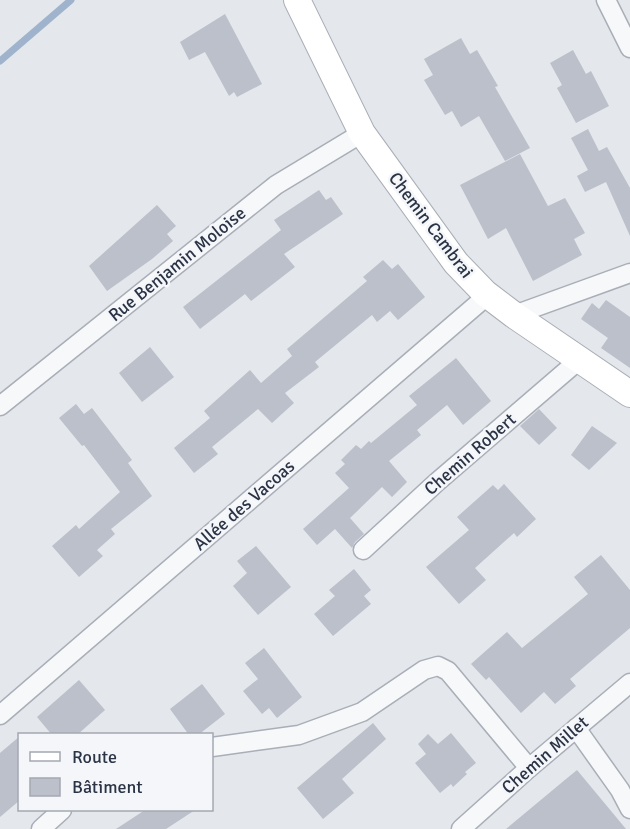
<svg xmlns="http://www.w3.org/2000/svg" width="630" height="829" font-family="Signika,sans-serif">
<rect width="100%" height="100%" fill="#e4e7ec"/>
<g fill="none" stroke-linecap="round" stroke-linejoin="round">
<polyline stroke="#9fb4cc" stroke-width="7" points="0,61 71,0"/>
</g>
<g fill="#bbc0ca">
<polygon points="225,14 262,84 237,97 234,92 229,96 205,52 189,60 180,42"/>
<polygon points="461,38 470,54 477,50 498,86 495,87 530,148 505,161 479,116 461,127 452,111 445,115 424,80 433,75 424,59"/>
<polygon points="573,50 586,74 591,71 609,106 576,123 557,88 562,85 550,63"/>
<polygon points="588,129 599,151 607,147 630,188 630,236 606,182 585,192 577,176 588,170 571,138"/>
<polygon points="520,154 548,206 565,198 585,233 574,239 582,255 533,281 506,228 488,239 460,185"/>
<polygon points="319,190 326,200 331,197 343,214 284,254 295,267 251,301 245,294 200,329 183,307 281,230 274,220"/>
<polygon points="157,205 176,226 167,234 173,241 152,259 107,291 89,266"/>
<polygon points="383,260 392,269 398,264 425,297 398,320 390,311 377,322 372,315 315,362 319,367 285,393 294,403 272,423 258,409 212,447 218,454 194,473 174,448 210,418 204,411 250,370 261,383 292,356 287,349 367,281 363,277"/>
<polygon points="606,300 630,317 630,368 601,348 608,338 581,319 592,303 599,309"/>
<polygon points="150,347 174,377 142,402 119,373"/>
<polygon points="456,358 491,401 463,425 447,405 417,430 421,435 389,461 407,482 392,497 382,487 350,518 364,534 355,542 352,548 335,529 317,545 303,529 349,488 335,473 345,464 341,460 356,445 361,449 369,441 371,443 417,405 409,396"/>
<polygon points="76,404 84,414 92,408 132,460 128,463 152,496 111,529 115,534 97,550 103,556 79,577 52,546 76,525 79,529 120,492 84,445 82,446 59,418"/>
<polygon points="539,409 557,428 539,445 520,426"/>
<polygon points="592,426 617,443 589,470 571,455"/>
<polygon points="504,484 536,519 517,537 514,533 475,568 486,580 459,604 426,567 469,530 457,517 493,485 498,490"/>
<polygon points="256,546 291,587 258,615 233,586 247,573 237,561"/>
<polygon points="601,555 630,590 630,628 570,679 576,686 555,704 544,692 521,713 489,677 486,680 471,664 507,632 522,648 588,594 574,577"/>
<polygon points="354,569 371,590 364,596 371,604 333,636 314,614 335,596 329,590"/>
<polygon points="264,648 302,697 277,718 269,708 262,714 243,691 258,679 245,663"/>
<polygon points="79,680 105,710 77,735 52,735 37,717"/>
<polygon points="202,684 225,714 198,735 189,735 170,709"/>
<polygon points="373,723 386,739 342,779 354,793 323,819 297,788"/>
<polygon points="451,733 476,763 465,772 467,774 453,787 451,784 440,793 415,763 426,754 418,744 428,734 438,744"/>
<polygon points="20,736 20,800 0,817 0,753"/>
<polygon points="577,770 626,829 506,829 566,779"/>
<polygon points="145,810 195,810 166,829 116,829"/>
</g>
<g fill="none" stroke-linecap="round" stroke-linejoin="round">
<defs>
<g id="street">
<polyline points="606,0 630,48"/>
<polyline points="514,315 630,273"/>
<polyline points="0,406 276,185 362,133"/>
<polyline points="363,550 437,482 579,360"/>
<polyline points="0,715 488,295"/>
<polyline points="576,728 620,790 630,809"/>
<polyline points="212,747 299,735 362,712 424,670 438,666 448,671 529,768"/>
<polyline points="41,829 62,810"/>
<polyline points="461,829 529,768 630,683"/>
</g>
<polyline id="secondary" points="297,0 362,133 456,263 485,293 514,315 630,394"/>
</defs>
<use href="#street" stroke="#a9aeb7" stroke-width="21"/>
<use href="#secondary" stroke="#a9aeb7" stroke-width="28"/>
<use href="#street" stroke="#f7f8fa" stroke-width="18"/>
<use href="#secondary" stroke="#fff" stroke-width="26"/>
</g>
<g text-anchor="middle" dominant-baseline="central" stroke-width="5" stroke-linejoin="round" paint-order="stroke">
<g font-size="18" fill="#2b3445" stroke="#f4f6f9">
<text transform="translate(431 225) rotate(53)">Chemin Cambrai</text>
<text transform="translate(177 264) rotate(-39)">Rue Benjamin Moloise</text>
<text transform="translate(470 454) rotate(-41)">Chemin Robert</text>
<text transform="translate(244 505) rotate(-41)">Allée des Vacoas</text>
<text transform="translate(545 755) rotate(-41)">Chemin Millet</text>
</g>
</g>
<rect x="18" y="733" width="195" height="78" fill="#f4f6f9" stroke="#a4a8b1" stroke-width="1.5"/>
<rect x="30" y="752" width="30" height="9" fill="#ffffff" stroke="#a4a8b1" stroke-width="1.5"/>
<text x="72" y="763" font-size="18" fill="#2b3445">Route</text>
<rect x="30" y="778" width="30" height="18" fill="#bbc0ca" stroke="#a4a8b1" stroke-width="1.5"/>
<text x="72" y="793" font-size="18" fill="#2b3445">Bâtiment</text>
</svg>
